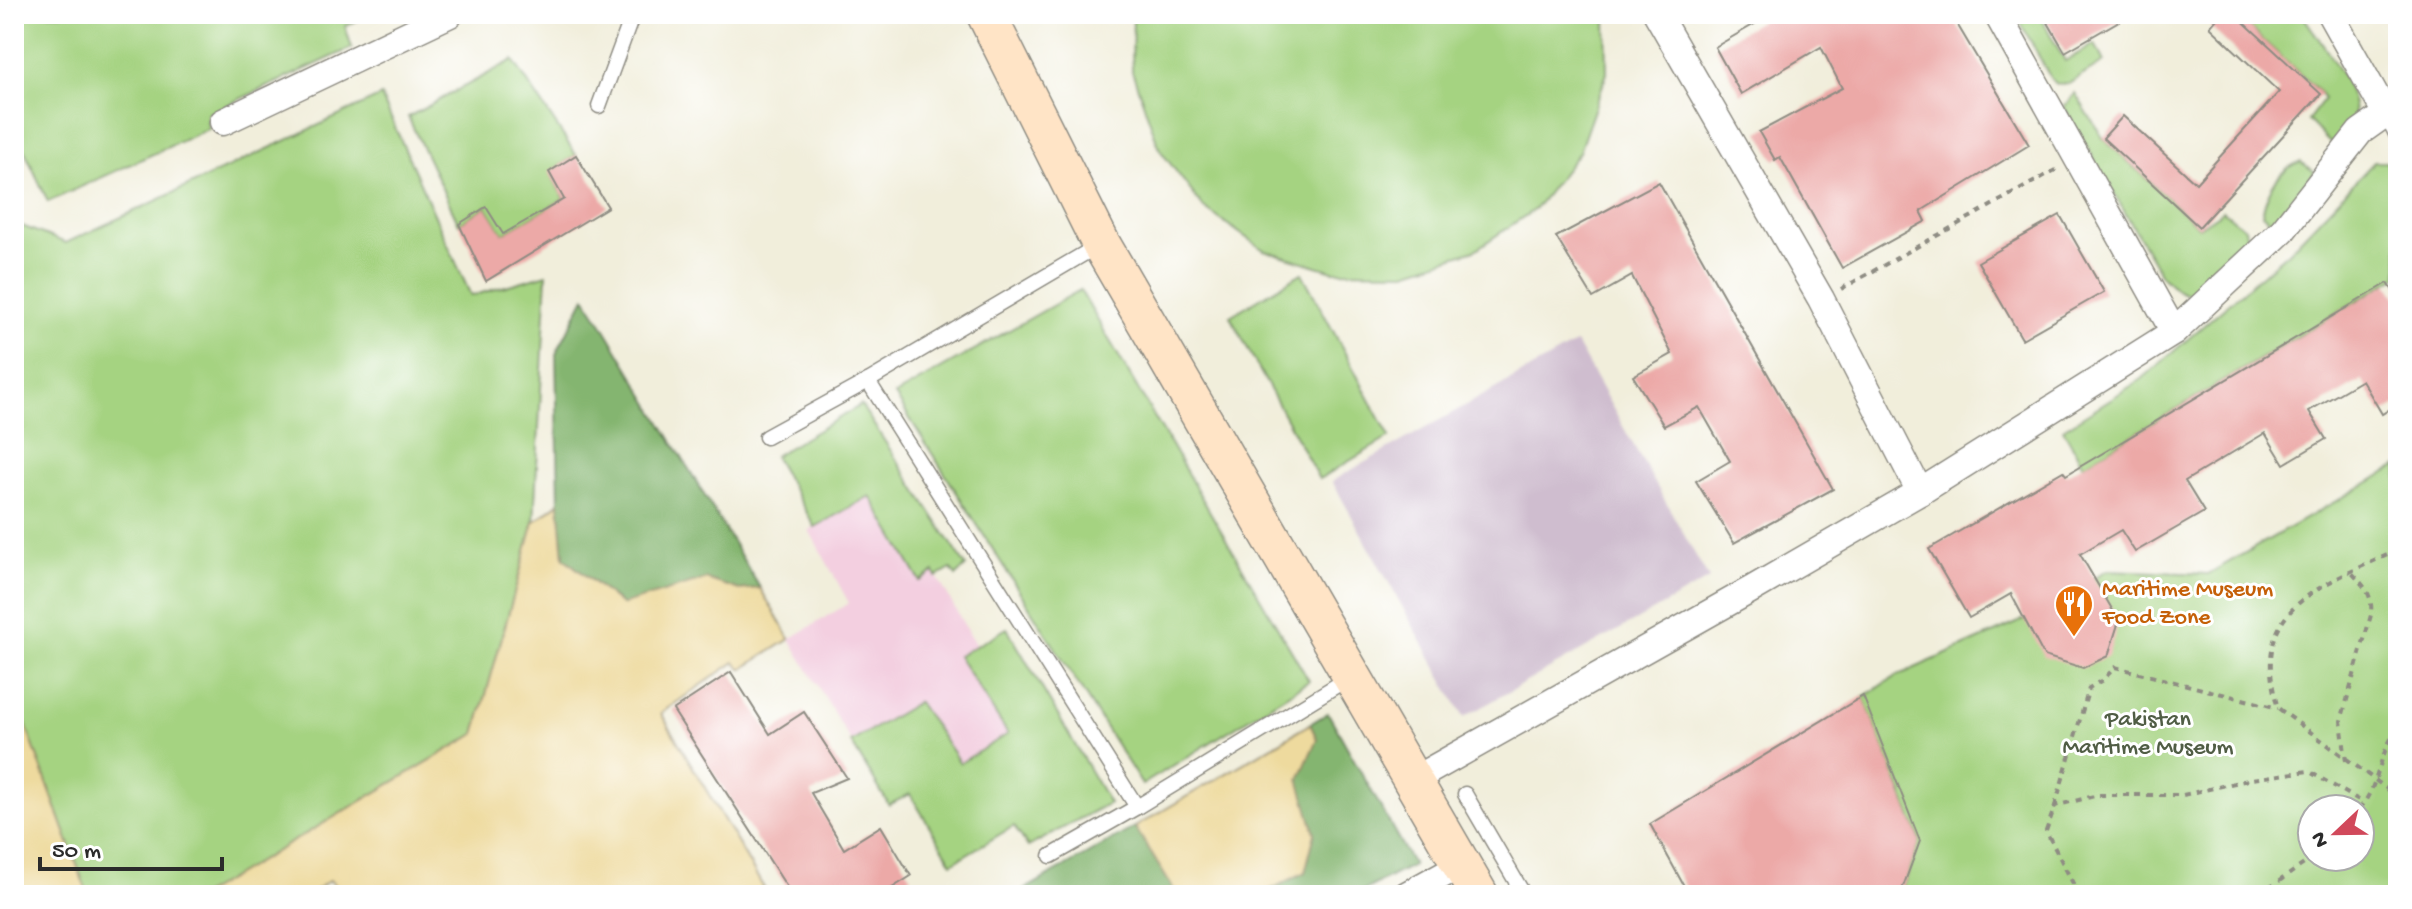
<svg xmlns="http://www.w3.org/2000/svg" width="2412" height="909" font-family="'Gochi Hand',sans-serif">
<rect width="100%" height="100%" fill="#fff"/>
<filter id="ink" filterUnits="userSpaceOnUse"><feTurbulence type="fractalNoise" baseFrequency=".0125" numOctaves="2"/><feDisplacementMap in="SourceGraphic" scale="16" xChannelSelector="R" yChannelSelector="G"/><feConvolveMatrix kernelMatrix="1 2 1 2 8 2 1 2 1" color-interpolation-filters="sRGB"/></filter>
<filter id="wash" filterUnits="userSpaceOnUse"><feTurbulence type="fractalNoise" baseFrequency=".006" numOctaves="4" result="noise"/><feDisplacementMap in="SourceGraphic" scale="32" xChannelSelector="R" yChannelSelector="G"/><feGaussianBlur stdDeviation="1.8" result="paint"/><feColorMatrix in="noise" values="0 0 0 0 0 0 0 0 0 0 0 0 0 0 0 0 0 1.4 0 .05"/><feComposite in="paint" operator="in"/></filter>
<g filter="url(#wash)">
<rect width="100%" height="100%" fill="#f1eedb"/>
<polygon fill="#f3cfe0" points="870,496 919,580 934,571 976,646 958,656 1008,734 960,763 918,702 851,742 790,639 849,603 809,530"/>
<polygon fill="#cfbdcf" points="1576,343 1709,579 1464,717 1332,481"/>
<g fill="#a5d381" stroke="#687f56" stroke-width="2" fill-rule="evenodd">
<polygon points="14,14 371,14 345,26 352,48 207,114 208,129 48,202 14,127"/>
<polygon points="1133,14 1606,14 1607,73 1579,152 1535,209 1475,250 1406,272 1333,271 1264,250 1204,208 1160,150 1132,71"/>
<polygon points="2016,14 2039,14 2065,61 2095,44 2104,62 2070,83 2057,84 2051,79"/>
<path d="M2235,14h67c17,27 59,77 51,109 -1,8 -8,16 -12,22l-13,-4 -20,-21 16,-21 -3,-5z"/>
<polygon points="513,60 576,155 550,172 564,199 503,234 486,207 459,224 408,117"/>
<path d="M2075,93l28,45 96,89 24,-16 22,17 3,19c-12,11 -46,48 -61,46 -11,-1 -19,-11 -26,-18l-97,-168z"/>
<polygon points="381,96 471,296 547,274 534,522 475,734 202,895 88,895 14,693 14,223 66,243"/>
<path d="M2301,162l14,10 -39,46 -7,2 -7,-6c5,-23 15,-45 39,-52z"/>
<polygon points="2374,162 2387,162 2398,201 2398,276 2083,465 2063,429 2142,379 2289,251"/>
<polygon points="1302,273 1390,437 1319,479 1230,316"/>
<polygon points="1080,290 1309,681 1142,785 895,395"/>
<polygon points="861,405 966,566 956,576 951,569 937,577 934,572 920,581 870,496 815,527 774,456"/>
<path d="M2398,466v429h-498l20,-55 -57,-143 36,-22 118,-52 90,-53 101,4zM2312,809h48v48h-48z"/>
<polygon points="1007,628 1109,803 1028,847 1014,826 952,863 910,794 889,805 851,742 918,702 960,763 1008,734 958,656"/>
</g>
<g fill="#84b56f" stroke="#58704d" stroke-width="2">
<polygon points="585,297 596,314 760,588 739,590 706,579 622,605 564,558 559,503 556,354"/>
<polygon points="1328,713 1413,865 1355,895 1260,895 1305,872 1315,833 1298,779 1317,739 1310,724"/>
<polygon points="1135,827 1177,895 1015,895"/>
</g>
<g fill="#eeda9e" stroke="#8c8264" stroke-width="2">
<polygon points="559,503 564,558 621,605 706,579 739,590 760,588 790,639 742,669 735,662 661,713 768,895 342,895 330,880 308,895 202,895 475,734 534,522"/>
<polygon points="14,693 88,895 14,895"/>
<polygon points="1310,724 1317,739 1299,779 1315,833 1305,872 1260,895 1177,895 1135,827"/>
</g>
<g id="blocks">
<g fill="#eca9a7">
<polygon points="1772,14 1951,14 2029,145 1921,211 1926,221 1842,268 1780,157 1775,160 1759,132 1842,88 1821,47 1741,94 1715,47"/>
<polygon points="2043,14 2131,14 2065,52"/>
<polygon points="2221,14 2235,14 2321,94 2199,227 2103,138 2123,116 2196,183 2279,92 2210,27"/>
<polygon points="576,155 608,207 486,281 459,224 486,207 503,234 564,199 549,172"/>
<polygon points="1659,182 1833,489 1734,543 1696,481 1730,461 1699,407 1664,426 1633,376 1672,354 1632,276 1593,298 1556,237"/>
<polygon points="2060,215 2104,292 2022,339 1978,262"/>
<polygon points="2388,283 2398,299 2398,404 2382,414 2362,380 2309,411 2326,439 2284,464 2265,433 2185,481 2204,512 2135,552 2121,530 2080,554 2119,621 2108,656 2083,668 2044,656 2011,594 1969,618 1929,549 2063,471 2066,475"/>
<polygon points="731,672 770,734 804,712 847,778 811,793 844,849 881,826 911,876 881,895 792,895 673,710"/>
<polygon points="1863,696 1920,841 1900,895 1689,895 1650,824"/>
</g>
</g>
</g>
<g filter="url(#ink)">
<use href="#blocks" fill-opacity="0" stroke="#8e8c83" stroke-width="2"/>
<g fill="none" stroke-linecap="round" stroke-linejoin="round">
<defs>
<g id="lane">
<polyline points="599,106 633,14"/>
<polyline points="2385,112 2398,138"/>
<polyline points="1099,245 868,381 1137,807 1352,676"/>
<polyline points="766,437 868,381"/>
<polyline points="1465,794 1524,895"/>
<polyline points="1051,856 1137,807"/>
</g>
<g id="street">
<polyline points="1657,14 1821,299 1920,492"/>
<polyline points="1997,14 2174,332"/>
<polyline points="2330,14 2385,112"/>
<polyline points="223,122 450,14"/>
<polyline points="1413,780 1754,588 1920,492 2174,332 2283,230 2360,132 2398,105"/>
<polyline points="1406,895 1462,864"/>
</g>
<polyline id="secondary" points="986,14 1101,244 1479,895"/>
</defs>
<use href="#lane" stroke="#8e8c83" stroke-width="17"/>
<use href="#street" stroke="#8e8c83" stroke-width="29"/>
<use href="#secondary" stroke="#8e8c83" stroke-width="41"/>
<g stroke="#8e8c83" stroke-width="4" stroke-dasharray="6 6" stroke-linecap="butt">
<polyline points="1841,289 2057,169"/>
<path d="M2398,550c-76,36 -151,55 -120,158l120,89"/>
<path d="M2346,761l-5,-40 30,-106c2,-21 -6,-28 -20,-43"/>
<polyline points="2055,806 2089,688 2104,679 2115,667 2278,708"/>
<path d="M2359,809c21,-23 19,-57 39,-80"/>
<polyline points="2079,895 2046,831 2055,806 2098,795 2183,795 2252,779 2308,771 2364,803"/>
<polyline points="2259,895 2314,857"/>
</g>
<use href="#lane" stroke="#fff" stroke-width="14"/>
<use href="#street" stroke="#fff" stroke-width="26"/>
<use href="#secondary" stroke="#ffe4c6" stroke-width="38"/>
</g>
</g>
<defs>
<symbol id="restaurant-pin" viewBox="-11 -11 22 30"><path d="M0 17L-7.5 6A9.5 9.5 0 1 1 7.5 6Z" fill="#e8710a" stroke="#fff"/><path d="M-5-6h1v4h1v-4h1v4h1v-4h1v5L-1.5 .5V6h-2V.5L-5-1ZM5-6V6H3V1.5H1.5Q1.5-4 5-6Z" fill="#fff"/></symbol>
</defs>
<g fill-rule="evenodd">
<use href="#restaurant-pin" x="2052" y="582" width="44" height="60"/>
</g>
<g text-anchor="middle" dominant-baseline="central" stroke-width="6" stroke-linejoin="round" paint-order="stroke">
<g font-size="24" fill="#c56008" stroke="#fff" text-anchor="start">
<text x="2102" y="590">Maritime Museum<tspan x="2102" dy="28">Food Zone</tspan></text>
</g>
<g font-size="24" fill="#505d45" stroke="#fff">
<text x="2148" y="720">Pakistan<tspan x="2148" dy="28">Maritime Museum</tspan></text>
</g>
</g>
<rect width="2412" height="909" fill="none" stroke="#fff" stroke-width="48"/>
<g transform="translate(2336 833) rotate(248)"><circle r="38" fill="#ffffff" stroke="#aaaaaa" stroke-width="2"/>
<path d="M0-6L14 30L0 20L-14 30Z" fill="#d1495b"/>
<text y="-12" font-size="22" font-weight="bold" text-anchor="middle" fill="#2b2b2b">N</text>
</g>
<path d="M40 857v12h182v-12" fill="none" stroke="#2b2b2b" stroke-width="4"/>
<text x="52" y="857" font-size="24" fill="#2b2b2b" stroke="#ffffff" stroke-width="6" paint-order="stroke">50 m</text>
</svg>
